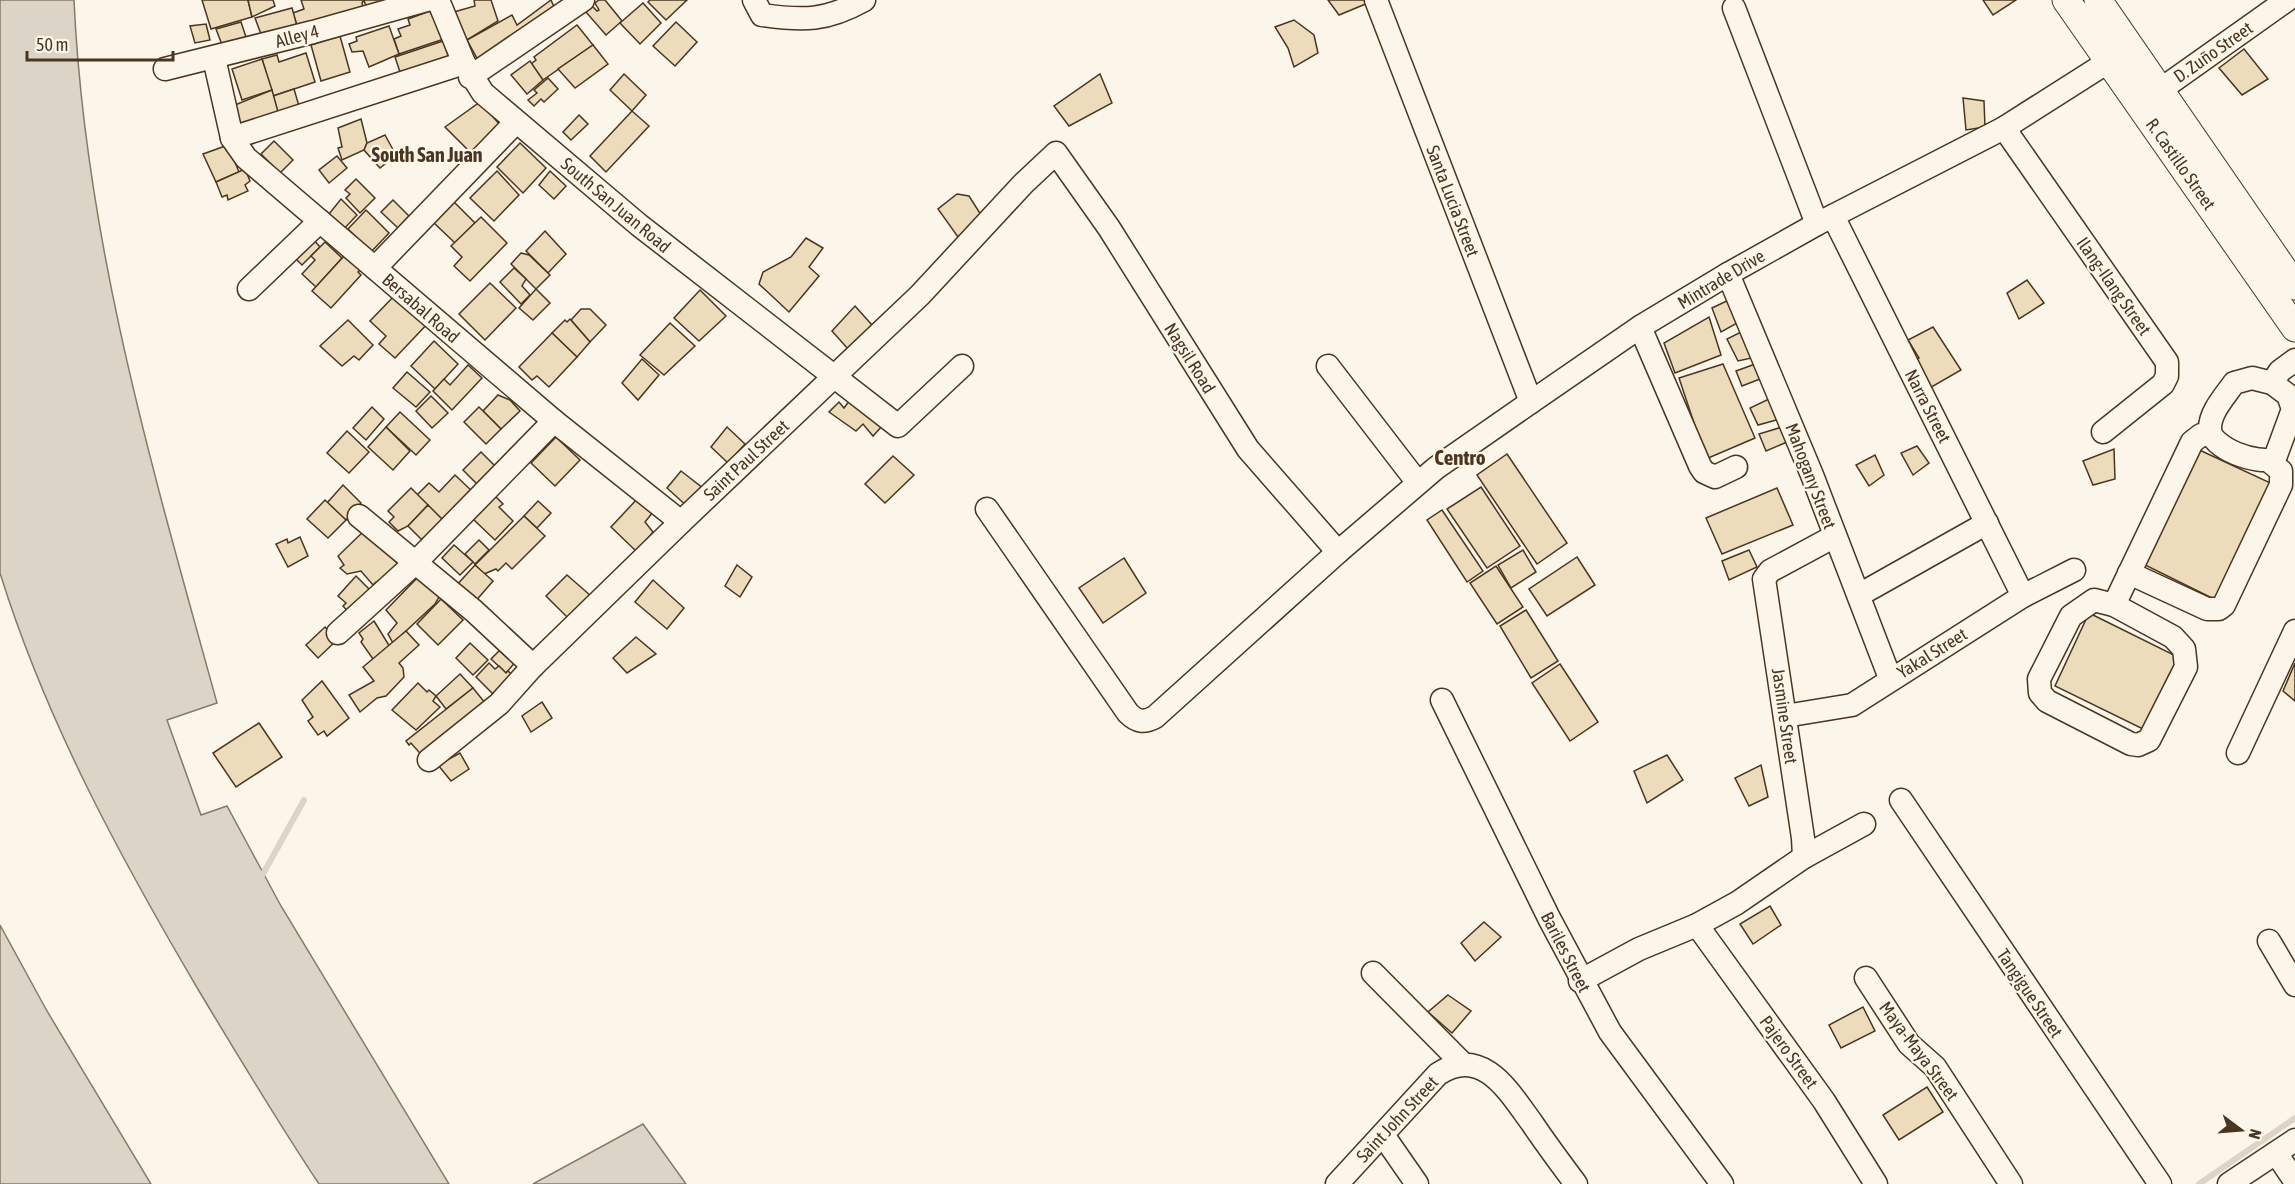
<svg xmlns="http://www.w3.org/2000/svg" width="2295" height="1184" font-family="'Asap Condensed',sans-serif">
<rect width="100%" height="100%" fill="#fbf6e9"/>
<g fill="#dcd4c6" stroke="#887966" stroke-width="1.5">
<path d="M0,0h74c11,242 79,471 143,703l-50,17 34,95 26,-9 54,100 168,278h-130c-42,-63 -81,-128 -120,-193 -79,-134 -153,-270 -199,-418z"/>
<polygon points="0,925 47,1011 151,1184 0,1184"/>
<polygon points="643,1124 686,1184 533,1184"/>
</g>
<g fill="none" stroke-linecap="round" stroke-linejoin="round">
<g stroke="#dcd4c6" stroke-width="6">
<polyline points="263,874 304,800"/>
<polyline points="2199,1184 2295,1118"/>
</g>
</g>
<g fill="#ecdcbc" stroke="#4a3520" stroke-width="1.5">
<polygon points="202,0 248,0 252,17 211,29"/>
<polygon points="248,0 273,0 275,6 252,17"/>
<polygon points="301,0 364,0 362,3 364,13 298,29 293,13 304,9"/>
<polygon points="364,0 409,0 368,12"/>
<polygon points="474,0 491,0 498,21 467,40 454,12 475,6"/>
<polygon points="551,0 557,14 478,60 467,40 512,15 517,25"/>
<polygon points="599,0 605,0 622,21 606,35 585,11 592,6 597,11 599,10 595,3"/>
<polygon points="650,0 687,0 666,20 648,2"/>
<polygon points="1328,0 1367,0 1368,3 1339,15"/>
<polygon points="1983,0 2016,0 1993,15"/>
<polygon points="643,3 661,23 640,44 620,23"/>
<polygon points="292,8 299,33 264,42 255,18"/>
<polygon points="430,11 432,15 435,14 444,39 399,54 394,39 401,36 398,29 410,25 408,19"/>
<polygon points="1294,20 1314,35 1318,53 1294,67 1288,48 1275,27"/>
<polygon points="241,22 248,43 224,50 216,29"/>
<polygon points="676,22 697,42 675,66 653,46"/>
<polygon points="206,24 210,40 195,43 190,26"/>
<polygon points="577,25 593,45 543,80 531,64 536,60 534,57"/>
<polygon points="389,26 399,54 369,67 363,51 352,52 349,44 357,41 356,37"/>
<polygon points="340,36 350,72 321,81 311,45"/>
<polygon points="443,41 450,61 402,78 395,57"/>
<polygon points="593,45 608,64 575,88 558,69"/>
<polygon points="2244,49 2268,79 2242,95 2219,68"/>
<polygon points="306,53 315,82 273,96 262,59 277,55 279,62"/>
<polygon points="262,59 272,90 242,100 232,69"/>
<polygon points="530,61 543,80 527,94 511,75"/>
<polygon points="624,74 646,95 632,111 610,90"/>
<polygon points="1100,74 1112,103 1069,126 1054,106"/>
<polygon points="548,78 558,89 544,102 541,99 534,106 528,100 537,93 534,90"/>
<polygon points="294,89 301,113 280,119 273,96"/>
<polygon points="272,90 280,119 238,130 230,107"/>
<polygon points="1963,98 1984,101 1985,127 1966,130"/>
<polygon points="480,102 501,126 471,153 445,127"/>
<polygon points="632,111 649,126 606,172 590,156"/>
<polygon points="579,115 588,124 571,140 563,132"/>
<polygon points="361,119 367,143 364,150 342,160 338,148 342,147 338,128"/>
<polygon points="385,135 396,155 380,168 364,150 367,143"/>
<polygon points="274,141 293,160 280,173 261,154"/>
<polygon points="520,143 546,168 523,193 497,167"/>
<polygon points="228,145 239,172 216,182 203,154"/>
<polygon points="337,156 347,168 329,183 319,170"/>
<polygon points="245,169 250,181 245,185 248,191 228,200 227,195 222,197 216,182"/>
<polygon points="497,171 519,195 494,221 470,198"/>
<polygon points="550,171 566,186 554,199 539,185"/>
<polygon points="356,179 375,198 360,213 346,198 350,194 345,190"/>
<polygon points="957,194 969,196 983,218 958,237 938,209"/>
<polygon points="341,199 357,215 343,230 329,214"/>
<polygon points="393,200 409,216 398,228 381,212"/>
<polygon points="454,202 475,223 455,243 434,223"/>
<polygon points="366,210 389,233 371,252 348,229"/>
<polygon points="481,217 507,243 470,281 454,266 462,257 451,246"/>
<polygon points="545,231 566,254 548,273 526,251"/>
<polygon points="806,238 823,248 809,267 819,276 789,312 759,284 763,272 791,257"/>
<polygon points="313,239 320,247 302,265 294,257"/>
<polygon points="325,242 342,258 316,287 302,274 315,260 311,256"/>
<polygon points="521,253 529,255 550,275 536,289 511,264"/>
<polygon points="345,255 361,269 358,272 361,275 331,308 312,291"/>
<polygon points="514,268 526,279 522,286 530,295 521,304 500,282"/>
<polygon points="2027,280 2044,303 2019,319 2007,293"/>
<polygon points="490,283 516,308 485,340 459,314"/>
<polygon points="536,289 550,303 533,320 519,308"/>
<polygon points="700,290 726,316 699,341 674,318"/>
<polygon points="396,294 430,321 395,358 379,344 386,336 370,321"/>
<polygon points="1733,298 1741,321 1721,332 1712,308"/>
<polygon points="855,306 872,325 848,349 832,331"/>
<polygon points="581,309 590,309 606,325 590,342 571,320"/>
<polygon points="1709,317 1721,355 1675,373 1664,343"/>
<polygon points="570,319 590,342 577,357 552,333 565,320 567,322"/>
<polygon points="348,320 373,345 359,360 354,356 342,366 320,346"/>
<polygon points="670,323 695,346 664,375 640,355"/>
<polygon points="1933,327 1961,370 1928,389 1913,362 1919,358 1908,340"/>
<polygon points="1743,331 1756,357 1738,361 1727,339"/>
<polygon points="552,333 577,357 549,387 537,376 532,380 519,367"/>
<polygon points="434,341 458,364 435,389 411,366"/>
<polygon points="642,359 659,375 638,400 622,383"/>
<polygon points="1758,363 1765,377 1742,386 1736,371"/>
<polygon points="1723,364 1755,438 1706,459 1679,378"/>
<polygon points="468,365 482,378 452,410 433,391 444,379 450,385"/>
<polygon points="407,372 430,392 416,407 393,388"/>
<polygon points="498,395 510,400 520,411 501,429 483,411"/>
<polygon points="431,396 448,413 432,428 416,411"/>
<polygon points="853,396 883,425 873,436 863,424 856,431 829,412 839,402 844,408"/>
<polygon points="1771,398 1780,419 1758,425 1750,408"/>
<polygon points="372,407 384,419 366,440 353,428"/>
<polygon points="479,407 501,429 486,444 464,422"/>
<polygon points="400,412 430,440 416,455 386,427"/>
<polygon points="386,427 410,451 393,470 368,447"/>
<polygon points="727,427 745,444 728,463 711,447"/>
<polygon points="1782,427 1787,442 1766,451 1759,434"/>
<polygon points="347,431 369,452 349,473 327,453"/>
<polygon points="556,437 580,460 555,486 531,463"/>
<polygon points="1917,446 1929,463 1913,475 1901,453"/>
<polygon points="2193,447 2277,486 2222,603 2139,562"/>
<polygon points="2114,449 2115,479 2093,485 2083,461"/>
<polygon points="481,452 502,473 484,491 463,470"/>
<polygon points="1507,454 1567,543 1537,564 1477,475"/>
<polygon points="1875,455 1884,475 1869,486 1856,465"/>
<polygon points="893,456 914,475 885,503 865,484"/>
<polygon points="681,471 704,489 689,508 667,488"/>
<polygon points="455,475 474,493 449,527 417,495 429,483 439,492"/>
<polygon points="343,485 361,503 346,520 327,503"/>
<polygon points="1481,487 1520,546 1487,568 1447,509"/>
<polygon points="411,488 428,505 408,526 398,531 389,522 394,517 388,511"/>
<polygon points="1777,488 1793,525 1722,554 1706,518"/>
<polygon points="495,496 503,504 499,507 513,521 495,540 473,519"/>
<polygon points="638,498 653,512 645,522 653,532 637,552 611,527"/>
<polygon points="325,500 346,520 328,538 307,519"/>
<polygon points="538,501 551,513 537,528 524,516"/>
<polygon points="428,505 449,526 429,547 408,526"/>
<polygon points="1442,510 1483,571 1467,582 1427,520"/>
<polygon points="524,516 545,536 512,569 506,563 498,571 496,569 484,574 475,565"/>
<polygon points="367,528 403,570 383,590 376,582 373,585 361,571 347,574 340,568 344,565 338,556"/>
<polygon points="300,537 308,556 288,567 276,544 287,539 288,543"/>
<polygon points="479,540 489,550 475,564 465,554"/>
<polygon points="454,545 473,562 460,575 442,558"/>
<polygon points="1523,550 1536,572 1511,588 1498,565"/>
<polygon points="1749,550 1757,567 1729,580 1722,561"/>
<polygon points="1577,557 1595,585 1547,616 1529,589"/>
<polygon points="1124,558 1146,593 1103,623 1079,588"/>
<polygon points="475,565 493,581 474,603 455,587"/>
<polygon points="737,565 752,577 740,597 725,586"/>
<polygon points="1496,566 1523,607 1497,624 1470,583"/>
<polygon points="420,575 442,592 435,604 393,643 388,634 397,623 386,610"/>
<polygon points="567,575 591,596 571,621 546,596"/>
<polygon points="356,576 373,593 351,615 343,606 346,603 338,596"/>
<polygon points="653,580 684,608 667,629 635,602"/>
<polygon points="441,599 463,620 438,645 417,624"/>
<polygon points="1526,610 1558,661 1531,678 1500,626"/>
<polygon points="2089,613 2180,658 2145,730 2055,686"/>
<polygon points="374,621 390,647 373,659 361,642 363,639 359,633"/>
<polygon points="325,627 337,640 318,658 306,645"/>
<polygon points="406,631 419,645 399,663 403,668 404,677 386,696 377,698 360,712 349,695 374,681 363,667"/>
<polygon points="636,637 656,654 627,673 613,658"/>
<polygon points="470,643 488,660 473,675 456,658"/>
<polygon points="504,646 518,659 506,673 491,659"/>
<polygon points="489,663 495,669 499,666 506,673 508,671 517,679 496,697 476,677"/>
<polygon points="2295,663 2295,701 2283,691"/>
<polygon points="1560,664 1598,722 1570,741 1532,683"/>
<polygon points="460,674 473,688 446,709 436,696"/>
<polygon points="322,681 349,718 327,736 324,731 318,735 308,721 313,717 302,700"/>
<polygon points="418,683 427,692 429,690 436,696 433,701 440,707 416,730 392,710"/>
<polygon points="473,688 490,709 425,759 411,743 409,745 406,741"/>
<polygon points="542,702 552,718 531,732 522,716"/>
<polygon points="259,723 282,757 236,787 213,753"/>
<polygon points="460,753 469,769 451,781 438,765"/>
<polygon points="1667,755 1683,780 1647,803 1634,771"/>
<polygon points="1761,765 1768,797 1749,806 1735,778"/>
<polygon points="1770,906 1781,925 1753,944 1740,924"/>
<polygon points="1484,922 1501,937 1475,961 1461,943"/>
<polygon points="1448,995 1471,1011 1452,1033 1428,1012"/>
<polygon points="1863,1007 1875,1031 1841,1048 1829,1025"/>
<polygon points="1927,1087 1943,1112 1899,1140 1883,1115"/>
</g>
<g fill="none" stroke-linecap="round" stroke-linejoin="round">
<defs>
<g id="minor">
<polyline points="438,0 464,63 483,93 639,225 898,426 962,366"/>
<path d="M754,0l8,15c42,6 64,6 102,-15"/>
<polyline points="1376,0 1531,402"/>
<polyline points="1734,8 1817,224"/>
<polyline points="214,58 232,138 246,158 554,421 681,522"/>
<polyline points="165,69 313,32 427,0"/>
<polyline points="470,77 583,0"/>
<polyline points="2146,100 2287,0"/>
<polyline points="2004,128 2167,362 2167,376 2163,384 2103,432"/>
<polyline points="232,138 464,63"/>
<polyline points="1833,216 2023,596"/>
<polyline points="375,268 516,122"/>
<polyline points="1728,274 1812,475 1890,678"/>
<polyline points="249,289 320,221"/>
<polyline points="1640,327 1700,466 1704,472 1715,477 1736,467"/>
<polyline points="1328,366 1418,483"/>
<path d="M2272,383l16,12 5,14 -18,49c-16,8 -66,-10 -65,-30 0,-16 15,-32 24,-45l18,-5 20,5 8,-12 15,-11"/>
<path d="M987,509l141,204c9,9 16,10 27,4l183,-165 98,-84 95,-66 109,-75 88,-53 89,-50 187,-96 118,-75"/>
<polyline points="359,516 474,611 533,666"/>
<polyline points="2129,573 2207,609 2219,609 2224,605 2281,485 2281,471 2269,461"/>
<polyline points="1859,595 1987,523"/>
<polygon points="2094,600 2114,605 2173,637 2184,649 2186,667 2149,740 2138,745 2131,744 2047,701 2040,693 2039,679 2071,616"/>
<polyline points="2114,605 2192,442 2201,435 2211,435"/>
<polyline points="338,633 415,563 554,421"/>
<polyline points="1442,700 1549,918 1610,1032 1722,1184"/>
<polyline points="1785,716 1852,705 2023,596 2074,570"/>
<polyline points="2238,753 2295,631"/>
<polyline points="429,760 499,704 533,666 681,522 920,295 1023,184 1056,153 1109,228 1248,449 1338,552"/>
<polyline points="1901,800 2160,1184"/>
<polyline points="1804,857 1803,838 1764,579 1770,571 1835,536"/>
<polyline points="1697,925 1824,1101 1876,1184"/>
<polyline points="2269,941 2295,985"/>
<polyline points="1373,973 1463,1064"/>
<polyline points="1866,978 1909,1044 1935,1067 2011,1184"/>
<polyline points="1580,981 1639,949 1697,925 1737,903 1804,857 1864,824"/>
<polyline points="1383,1135 1417,1184"/>
<polyline points="2276,1153 2295,1181"/>
<path d="M1337,1184l101,-110c45,-29 71,18 94,49 14,21 29,41 44,61"/>
<polyline points="2229,1184 2295,1140"/>
</g>
<g id="major">
<polyline points="2066,0 2295,328"/>
<polyline points="2098,0 2295,286"/>
</g>
</defs>
<use href="#minor" stroke="#4a3520" stroke-width="25"/>
<use href="#major" stroke="#4a3520" stroke-width="29"/>
<use href="#minor" stroke="#fbf6e9" stroke-width="22"/>
<use href="#major" stroke="#fbf6e9" stroke-width="27"/>
</g>
<g text-anchor="middle" dominant-baseline="central" stroke-width="4.5" stroke-linejoin="round" paint-order="stroke">
<g font-size="18" fill="#4a3520" stroke="#fbf6e9">
<text transform="translate(297 36) rotate(-15)">Alley 4</text>
<text transform="translate(2213 52) rotate(-35)">D. Zuño Street</text>
<text transform="translate(2181 164) rotate(55)">R. Castillo Street</text>
<text transform="translate(1453 201) rotate(69)">Santa Lucia Street</text>
<text transform="translate(616 205) rotate(40)">South San Juan Road</text>
<text transform="translate(1721 279) rotate(-31)">Mintrade Drive</text>
<text transform="translate(2114 286) rotate(55)">Ilang-Ilang Street</text>
<text transform="translate(421 308) rotate(41)">Bersabal Road</text>
<text transform="translate(1190 358) rotate(58)">Nagsil Road</text>
<text transform="translate(1928 406) rotate(63)">Narra Street</text>
<text transform="translate(746 460) rotate(-43)">Saint Paul Street</text>
<text transform="translate(1811 476) rotate(69)">Mahogany Street</text>
<text transform="translate(1932 653) rotate(-32)">Yakal Street</text>
<text transform="translate(1785 716) rotate(82)">Jasmine Street</text>
<text transform="translate(1566 952) rotate(63)">Bariles Street</text>
<text transform="translate(2030 993) rotate(56)">Tangigue Street</text>
<text transform="translate(1919 1051) rotate(53)">Maya-Maya Street</text>
<text transform="translate(1789 1052) rotate(54)">Pajero Street</text>
<text transform="translate(1397 1119) rotate(-47)">Saint John Street</text>
</g>
<g font-size="20" font-weight="bold" fill="#4a3520" stroke="#fbf6e9">
<text x="427" y="154">South San Juan</text>
</g>
<g font-size="21" font-weight="bold" fill="#4a3520" stroke="#fbf6e9">
<text x="1460" y="457">Centro</text>
</g>
</g>
<g transform="translate(2241 1130) rotate(106)" stroke="#fbf6e9" stroke-width="4.5" paint-order="stroke">
<path d="M0-4.5L10 22L0 15L-10 22Z" fill="#4a3520"/>
<text y="-9" font-size="16" font-weight="bold" text-anchor="middle" fill="#4a3520">N</text>
</g>
<path d="M27 51v9h146v-9" fill="none" stroke="#4a3520" stroke-width="3"/>
<text x="36" y="51" font-size="18" fill="#4a3520" stroke="#fbf6e9" stroke-width="4.5" paint-order="stroke">50 m</text>
</svg>
